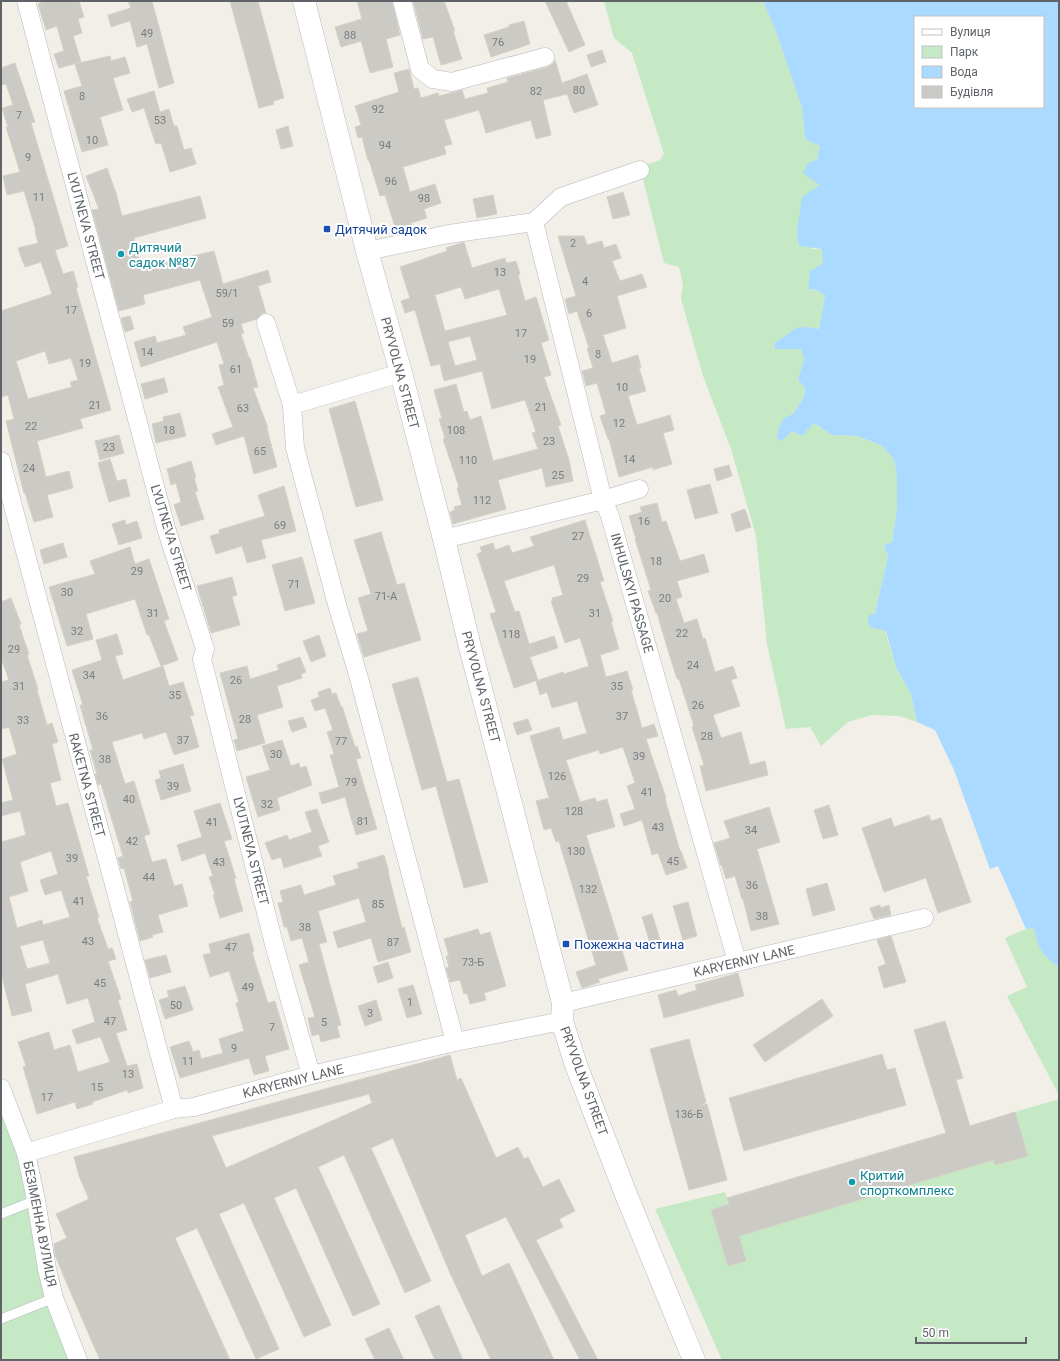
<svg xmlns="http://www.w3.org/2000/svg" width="1060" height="1361" font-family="Roboto,sans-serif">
<rect width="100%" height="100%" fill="#f1efe8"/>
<g fill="#c5e8c5">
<polygon points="604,1 763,1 777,34 802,108 805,139 820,146 817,160 821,185 811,249 823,249 823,263 810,271 808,289 817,290 825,296 819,329 807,327 775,343 774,349 801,349 804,359 798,380 805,387 804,397 793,414 781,441 793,431 802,436 814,423 832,435 857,436 881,445 894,459 897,476 897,509 892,542 884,545 888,557 875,613 885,630 896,667 911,694 917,722 899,716 872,715 848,722 821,746 810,727 786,729 767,644 756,536 731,449 703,376 681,299 683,285 679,267 664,263 640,167 660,160 664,154 632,53 614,38"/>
<polygon points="1033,928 1038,938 1038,944 1045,956 1059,968 1059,1095 1007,996 1027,987 1005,938 1026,929"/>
<polygon points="1059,1099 1059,1360 722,1360 655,1209 725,1192 727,1198"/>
<polygon points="1,1101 22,1155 72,1360 1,1360"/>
</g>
<path fill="#aadaff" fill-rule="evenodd" d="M763,1h296v967c-7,-7 -19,-14 -21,-25 -2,-7 -2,-8 -5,-15l-7,1 -28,-63 -8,3 -36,-99 -19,-40 -18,-8 -6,-28 -15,-27 -10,-36 -17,-4 -1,-11 7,-3 13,-56 -4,-12 8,-3 5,-33v-33l-3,-17 -13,-14 -24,-9 -25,-1 -18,-12 -12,13 -9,-5 -12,10 -4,-3 2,-11 5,-9 9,-4 11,-17 1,-10 -7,-7 6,-21 -3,-10h-27l1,-6 21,-15 11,-1 12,2 6,-33 -8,-6 -9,-1 2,-18 13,-8 -1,-14 -23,-3 -2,-15 5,-34 18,-12 -17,-12 5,-10 9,-3 3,-14 -15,-7 -3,-31 -25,-74zM915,17h128v90h-128z"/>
<g fill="#cccac5" stroke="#d6d1c6" fill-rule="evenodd">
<polygon points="45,1 79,1 84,17 78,19 82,33 73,36 81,62 59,68 54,54 64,51 57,26 46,30 38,4"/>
<polygon points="128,1 152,1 174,83 159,88 147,44 137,47 130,21 111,27 108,15 131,8"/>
<polygon points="230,1 258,1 284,98 273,101 274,104 259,108"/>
<polygon points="357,1 392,1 400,35 386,39 393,67 370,73 361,41 341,47 335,27 362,19"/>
<polygon points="413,1 444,1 455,31 453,31 462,59 441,65 433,37 423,39"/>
<polygon points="545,1 566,1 585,45 569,52"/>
<polygon points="524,21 530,44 491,57 484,35 509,27 509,25"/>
<polygon points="602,50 606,62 591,67 587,55"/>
<polygon points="110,56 111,61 125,57 130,73 113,78 123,110 100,117 108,145 82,152 64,91 82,86 75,64"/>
<polygon points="555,60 562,83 587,74 598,105 574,113 567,94 543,100 551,135 536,139 531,120 486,133 479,110 444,120 452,144 444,146 446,154 403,167 410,192 435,184 441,203 424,209 427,218 411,223 412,225 396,230 385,195 380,196 369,160 368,161 362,137 358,138 355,127 361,125 355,106 399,92 394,73 409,69 414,89 418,88 421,98 438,93 439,96 462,90 465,99 488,93 487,88 508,82 507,78 548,67 552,65"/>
<path d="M15,63l20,59 -4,1 37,123 -13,4 8,24 10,-3 5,16 -2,1 35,122 -31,9 3,9 -46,13 9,36 23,-6 4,17 -26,7 6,22 -19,5 -9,-29h-1l-18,-72 8,-2 -6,-24 -7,2v-86l51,-17 -11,-32 -16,5 -1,-4h-1l-5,-15 20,-5 -3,-12h1l-12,-40 -17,4 -4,-19 17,-4 -14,-45h2l-6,-19 11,-3 -7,-21 -5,1v-17zM45,351l4,13 22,-6 7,22 -8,2 2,5 -44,12 -12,-38z"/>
<polygon points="154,91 160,112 169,109 174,126 177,126 184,150 191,148 196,164 170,172 161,143 156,144 155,142 144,108 132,112 127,99"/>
<polygon points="288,126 293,146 281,149 276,130"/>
<polygon points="107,168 116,193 122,216 200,196 206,218 134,238 142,268 214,251 223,284 268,270 271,282 258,286 266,313 262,313 257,319 241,324 244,333 241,334 249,358 250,358 258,387 253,388 268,428 267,429 277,467 254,474 244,436 216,445 212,434 233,427 218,387 224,385 219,365 224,364 217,342 141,367 134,342 155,336 157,343 186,335 183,327 212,317 200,280 143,295 145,304 119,311 92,210 99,209 86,176"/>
<polygon points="623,192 630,215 613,219 607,197"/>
<polygon points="493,195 497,214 477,218 473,199"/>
<polygon points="558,236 584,236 587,245 602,241 604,248 616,244 621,258 612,261 620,281 642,274 647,287 617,296 626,328 603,335 612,363 638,355 641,368 639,368 646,391 628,396 637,425 670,415 674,430 663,433 672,464 653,470 653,467 619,477 609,439 608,439 600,416 606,414 597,383 586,386 582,371 593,368 587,348 589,348 577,311 569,314 565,299 576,296"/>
<path d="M464,242l8,26 33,-10 1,5 10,-2 4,13 -2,1 7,26 11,-4 13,43 -8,3 10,32 -7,2 17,48 -3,1 11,34 4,21 -27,6 -4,-19 -44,12 8,29 -53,15 -3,-12 5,-2 -1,-3 8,-2 -5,-17 2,-1 -16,-48 2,-1 -6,-19h3l-8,-29 22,-6 8,28 3,-1 3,9 11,-4 12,45 45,-12 -6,-16 4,-1 -11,-32 -33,9 -10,-38 -38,10 -4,-17 -9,2 -16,-56 -10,3 -4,-12 9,-3 -10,-31 47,-16 -1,-3zM461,287l4,12 34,-10 8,26 -62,16 -10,-36zM470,336l7,24 -22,6 -7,-24z"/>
<polygon points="130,316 134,329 125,332 121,318"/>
<polygon points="164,378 168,392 145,399 141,384"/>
<polygon points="355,401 383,500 356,507 329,409"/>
<polygon points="180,413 186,436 156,443 152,424 164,421 163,417"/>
<polygon points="119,435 124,453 100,460 95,441"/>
<polygon points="110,459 117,481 126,479 130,496 109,502 98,463"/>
<polygon points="191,461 196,478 194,478 198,491 195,492 204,519 181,526 174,505 181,502 176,483 171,485 167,469"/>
<polygon points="729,465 732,476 717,481 714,469"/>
<polygon points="710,484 718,513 695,519 687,490"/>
<polygon points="284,486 296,531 261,540 266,558 247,563 242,546 216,554 210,536 220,533 219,530 265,516 258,495"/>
<polygon points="657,503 662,522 666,521 680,561 704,554 709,572 677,581 682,597 676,599 684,623 697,619 703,639 705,638 715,672 733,666 737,678 731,680 740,706 713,715 721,738 741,732 750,765 765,761 768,775 706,791 700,766 704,765 692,727 694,726 679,679 677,679 667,647 657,613 656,613 648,591 651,590 635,539 636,539 629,516 642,512 640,507"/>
<polygon points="745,509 751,527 736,532 731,514"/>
<polygon points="125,520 126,525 137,521 142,538 119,545 112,524"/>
<polygon points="585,520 604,581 600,582 613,621 611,622 619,649 600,655 606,677 627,671 633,690 631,690 642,728 654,724 658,736 646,739 666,798 665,799 680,851 681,851 687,868 666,875 658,853 652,855 642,820 624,826 620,814 635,809 627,786 635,783 623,747 600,754 599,750 566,760 580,802 595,798 597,802 607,799 615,827 586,835 628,970 598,979 600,982 582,988 576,972 596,965 559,841 556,842 551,828 544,830 536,801 549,798 530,736 559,727 563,740 587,733 577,701 552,708 547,692 540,695 536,681 563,672 564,674 589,666 580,638 565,643 551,601 553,601 552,598 563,595 554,565 504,581 515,612 519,611 529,644 554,636 558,648 530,657 538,680 514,688 490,614 496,612 477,554 482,552 480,547 493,543 495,550 509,545 512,553 534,546 530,537"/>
<polygon points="381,532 397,585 404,583 421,640 364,657 357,634 368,631 358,598 371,594 354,540"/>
<polygon points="63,543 67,557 44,564 40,550"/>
<polygon points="130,547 135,564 149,559 169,619 164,621 178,660 161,666 149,635 147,635 135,599 86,614 93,639 67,646 49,587 95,574 90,561"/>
<polygon points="302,557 315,603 285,611 272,565"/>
<polygon points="232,577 237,595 232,597 240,625 211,633 197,586"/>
<path d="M11,598l10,26 -2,1 10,29 -2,1 11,34 -1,1 10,35 5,-2 6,19 -6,2 9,36 -11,3 6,23 12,-3 21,73h-3l13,41 -2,1 11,31 4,-1 4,11 -8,2 13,38 -3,1 9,30 -11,3 11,33 10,-2 6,24 -15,5 -1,-3 -35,12 1,2 -16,5 -2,-7 -38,12 -14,-47 3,-1 -8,-24 31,-10 5,18 16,-5 8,27 32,-10 -9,-24h-1v-1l-23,7 -5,-14 23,-8 -7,-24 -21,6 -9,-30 -33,10 7,27 -20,5 -11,-43v-131l25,-7 -6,-24 -19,5v-13l12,-3 -11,-41 15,-5 -8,-27 -8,2v-47l8,-2 -8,-22v-56zM51,851l7,23 -18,6 5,15 16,-5 9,27 -27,8 -1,-5 -25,8 -8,-31 19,-6 -8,-29zM43,940l7,23 -23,6 -7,-23z"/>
<polygon points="117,634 123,654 115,656 123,680 163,666 169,686 183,682 194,715 190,716 199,747 174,755 166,732 144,739 142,733 112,742 125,784 134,781 150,834 144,836 152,862 166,859 174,886 182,884 188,906 158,915 163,932 152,935 153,937 140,941 130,902 133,901 124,868 121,869 118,858 123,856 101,784 98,785 95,774 97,774 90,750 93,750 80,705 83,705 72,670 102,660 96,640"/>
<polygon points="319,635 326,656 311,662 303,641"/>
<polygon points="300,657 306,672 301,674 302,678 277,686 283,707 257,715 265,743 237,751 234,740 238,739 220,673 247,666 250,679 279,670 277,665"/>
<polygon points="418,677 447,782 459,779 488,882 464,888 436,786 422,790 392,684"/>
<polygon points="330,688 332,694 336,693 341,707 342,706 355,747 357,746 361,758 356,759 377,829 356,835 345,797 322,804 319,793 339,787 330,755 334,754 327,732 333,730 325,708 315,711 311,700 319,697 318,692"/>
<polygon points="303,717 307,727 292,732 288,721"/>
<polygon points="528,719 532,730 517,735 513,723"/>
<polygon points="282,740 291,766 299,763 300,768 306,766 312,785 277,798 280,810 258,817 246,777 270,770 262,746"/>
<polygon points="183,764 191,791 161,800 155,780 161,778 159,771"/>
<polygon points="220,803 232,839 224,841 236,878 234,879 243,911 220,918 213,895 215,895 209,877 213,876 205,853 182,861 177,845 202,837 194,811"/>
<polygon points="829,805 838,835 823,839 814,810"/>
<polygon points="769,807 780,842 757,849 779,924 751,931 743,899 742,899 735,876 726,879 722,866 721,866 714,843 730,838 724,821"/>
<polygon points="317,809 329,842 318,846 322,856 284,868 281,857 272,860 265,843 287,835 289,840 312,832 305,812"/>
<polygon points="929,815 931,821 941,818 971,902 938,913 926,878 884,892 862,828 891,818 894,827"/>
<polygon points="384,855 389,872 388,872 402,928 404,927 411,952 378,962 371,938 338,948 333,932 366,922 359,898 318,911 327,942 319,944 341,1025 337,1026 340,1037 321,1042 319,1034 312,1036 308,1018 315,1017 299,965 309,962 302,938 291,941 287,927 284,927 278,903 283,902 280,891 301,885 304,895 336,885 333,876 359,868 357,863"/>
<polygon points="827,883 835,910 813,916 806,889"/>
<polygon points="688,902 697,936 683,940 673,906"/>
<polygon points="880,905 881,908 889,905 891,915 874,919 870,908"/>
<polygon points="652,914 661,943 651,946 642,917"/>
<polygon points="478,929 480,935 490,932 506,986 484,993 486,1000 470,1004 467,993 464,994 460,980 450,982 446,968 449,967 446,956 449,956 444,939"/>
<polygon points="249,933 254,951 252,952 268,1003 275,1001 289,1049 265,1056 269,1071 254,1075 249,1058 180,1078 170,1047 189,1041 193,1052 199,1050 201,1059 223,1053 219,1039 244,1031 236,1003 239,1002 229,971 210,977 203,955 211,953 209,944"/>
<polygon points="891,936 906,982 884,988 878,967 886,964 877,940"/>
<polygon points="166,955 171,972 150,978 145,960"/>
<polygon points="388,962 393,978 378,983 373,967"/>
<polygon points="738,973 744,996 664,1018 658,995 676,990 678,996 697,990 695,985"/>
<polygon points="413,985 422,1014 407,1018 398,989"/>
<polygon points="185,986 193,1010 165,1019 159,1000 169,997 167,991"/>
<polygon points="822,999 833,1016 765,1062 753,1045"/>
<polygon points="376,1000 382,1020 365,1026 358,1006"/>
<polygon points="945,1021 963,1078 956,1080 970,1126 1015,1112 1028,1156 995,1165 993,1160 739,1236 746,1261 728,1266 711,1210 729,1204 727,1198 946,1133 914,1030"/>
<polygon points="689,1039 706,1102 700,1106 707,1104 727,1180 689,1190 650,1049"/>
<polygon points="882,1054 887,1070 895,1068 906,1105 744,1151 729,1098"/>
<path d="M450,1055l7,25 4,-2 35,80 22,-11 6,12 4,-2 15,30 16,-8 16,32 -16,8 4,8 -27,13 62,120h-18l-74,-143 -41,18 17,41 27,-13 45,97h-63l-41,-87 -57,-135 -22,10 60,133 -26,12 -61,-138 -26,12 62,137 -27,12 -57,-128 -22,10 57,127 -27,12 -60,-134 -25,11 60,135 -23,10 -59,-131 -22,10 55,122h-130l-33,-76 -12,-29 -1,-11 13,-6 -11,-24 33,-15 -10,-23 -5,-19zM369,1094l3,9 -146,65 -14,-32z"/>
<polygon points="439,1305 463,1360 435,1360 415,1316"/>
<polygon points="389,1328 404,1360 375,1360 365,1339"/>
</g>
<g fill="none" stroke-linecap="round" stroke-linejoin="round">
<defs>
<g id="lane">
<polyline points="1,1214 36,1200"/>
<polyline points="1,1319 54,1298"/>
</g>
<g id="street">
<polyline points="26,1 166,528 205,649 202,659 274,944 311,1075"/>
<polyline points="402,1 420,69 433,79 452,82 545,57"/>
<polyline points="534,222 603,500 610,516 737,962"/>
<polyline points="367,251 449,234 534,222 561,197 640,170"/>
<polyline points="266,323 292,405"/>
<polyline points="401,373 292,405 295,448 338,608 359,678 455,1042"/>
<polyline points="1,461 174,1109"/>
<polyline points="444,539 603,500 639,489"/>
<polyline points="563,1003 924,918"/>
<polyline points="1,1088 26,1153 36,1200 47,1269 54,1298 78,1360"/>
<polyline points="26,1153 174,1109 194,1107 311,1075 455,1042 562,1021"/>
</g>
<polyline id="secondary" points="304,1 367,251 401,373 444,539 469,643 563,1003 562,1021 576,1065 625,1192 694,1360"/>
</defs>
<use href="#lane" stroke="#b5b8bc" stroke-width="10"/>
<use href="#street" stroke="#b5b8bc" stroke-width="19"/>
<use href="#secondary" stroke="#b6babf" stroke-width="23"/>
<use href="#lane" stroke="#fff" stroke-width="9"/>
<use href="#street" stroke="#fff" stroke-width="18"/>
<use href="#secondary" stroke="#fff" stroke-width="22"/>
</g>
<g fill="#1a4fb4" stroke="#fff" stroke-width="1.5">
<rect x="323" y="225" width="8" height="8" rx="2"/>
<rect x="562" y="940" width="8" height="8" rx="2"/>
</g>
<g fill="#0f9aa8" stroke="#fff" stroke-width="1.5">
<circle cx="121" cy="254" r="4"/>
<circle cx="852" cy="1182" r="4"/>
</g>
<g text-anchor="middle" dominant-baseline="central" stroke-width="4" stroke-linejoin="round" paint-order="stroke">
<g font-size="11" fill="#7a7d7f">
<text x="147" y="33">49</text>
<text x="350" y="35">88</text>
<text x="498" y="42">76</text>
<text x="579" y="90">80</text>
<text x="536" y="91">82</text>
<text x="82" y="96">8</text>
<text x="378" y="109">92</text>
<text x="19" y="115">7</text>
<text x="160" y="120">53</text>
<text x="92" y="140">10</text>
<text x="385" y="145">94</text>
<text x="28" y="157">9</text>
<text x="391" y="181">96</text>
<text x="39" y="197">11</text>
<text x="424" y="198">98</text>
<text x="573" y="243">2</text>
<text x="500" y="272">13</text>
<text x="585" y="281">4</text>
<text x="227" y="293">59/1</text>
<text x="71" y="310">17</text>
<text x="589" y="313">6</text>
<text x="228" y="323">59</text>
<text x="521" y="333">17</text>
<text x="147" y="352">14</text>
<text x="598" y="354">8</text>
<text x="530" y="359">19</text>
<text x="85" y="363">19</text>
<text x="236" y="369">61</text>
<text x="622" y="387">10</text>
<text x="95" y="405">21</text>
<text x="541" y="407">21</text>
<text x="243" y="408">63</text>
<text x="619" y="423">12</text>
<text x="31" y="426">22</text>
<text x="169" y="430">18</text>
<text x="456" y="430">108</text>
<text x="549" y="441">23</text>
<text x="109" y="447">23</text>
<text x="260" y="451">65</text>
<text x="629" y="459">14</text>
<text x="468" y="460">110</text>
<text x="29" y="468">24</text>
<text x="558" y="475">25</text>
<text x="482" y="500">112</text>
<text x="644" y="521">16</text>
<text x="280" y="525">69</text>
<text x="578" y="536">27</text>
<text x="656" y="561">18</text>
<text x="137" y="571">29</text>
<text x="583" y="578">29</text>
<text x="294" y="584">71</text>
<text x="67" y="592">30</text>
<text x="386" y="596">71-А</text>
<text x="665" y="598">20</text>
<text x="153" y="613">31</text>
<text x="595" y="613">31</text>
<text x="77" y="631">32</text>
<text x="682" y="633">22</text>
<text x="511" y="634">118</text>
<text x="14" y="649">29</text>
<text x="693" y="665">24</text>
<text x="89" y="675">34</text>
<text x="236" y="680">26</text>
<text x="19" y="686">31</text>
<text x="617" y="686">35</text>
<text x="175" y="695">35</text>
<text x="698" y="705">26</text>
<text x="102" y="716">36</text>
<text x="622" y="716">37</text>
<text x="245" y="719">28</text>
<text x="23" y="720">33</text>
<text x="707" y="736">28</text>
<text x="183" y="740">37</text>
<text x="341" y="741">77</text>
<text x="276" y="754">30</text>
<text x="639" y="756">39</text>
<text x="105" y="759">38</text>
<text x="557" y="776">126</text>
<text x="351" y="782">79</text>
<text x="173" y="786">39</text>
<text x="647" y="792">41</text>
<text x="129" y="799">40</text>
<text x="267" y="804">32</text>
<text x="574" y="811">128</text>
<text x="363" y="821">81</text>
<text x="212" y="822">41</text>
<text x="658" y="827">43</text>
<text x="751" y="830">34</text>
<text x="132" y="841">42</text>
<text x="576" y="851">130</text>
<text x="72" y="858">39</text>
<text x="673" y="861">45</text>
<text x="219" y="862">43</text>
<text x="149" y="877">44</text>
<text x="752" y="885">36</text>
<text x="588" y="889">132</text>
<text x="79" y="901">41</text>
<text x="378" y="904">85</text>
<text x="762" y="916">38</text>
<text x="305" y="927">38</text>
<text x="88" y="941">43</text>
<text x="393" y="942">87</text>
<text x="231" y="947">47</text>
<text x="473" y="962">73-Б</text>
<text x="100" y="983">45</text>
<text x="248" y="987">49</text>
<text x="410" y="1002">1</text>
<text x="176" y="1005">50</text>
<text x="370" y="1013">3</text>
<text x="110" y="1021">47</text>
<text x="324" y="1022">5</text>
<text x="272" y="1027">7</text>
<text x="234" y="1048">9</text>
<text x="188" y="1061">11</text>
<text x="128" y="1074">13</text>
<text x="97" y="1087">15</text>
<text x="47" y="1097">17</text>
<text x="689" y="1114">136-Б</text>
</g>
<g font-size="13" fill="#5f6368" stroke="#fff">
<text transform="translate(86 226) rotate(75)">LYUTNEVA STREET</text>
<text transform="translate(400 373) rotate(75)">PRYVOLNA STREET</text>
<text transform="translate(171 538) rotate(73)">LYUTNEVA STREET</text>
<text transform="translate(632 593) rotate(74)">INHULSKYI PASSAGE</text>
<text transform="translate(481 687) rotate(75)">PRYVOLNA STREET</text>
<text transform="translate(87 785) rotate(75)">RAKETNA STREET</text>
<text transform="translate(251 851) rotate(76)">LYUTNEVA STREET</text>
<text transform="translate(744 961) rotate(-13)">KARYERNIY LANE</text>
<text transform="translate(293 1081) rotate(-14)">KARYERNIY LANE</text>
<text transform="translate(584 1081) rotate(70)">PRYVOLNA STREET</text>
<text transform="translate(40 1224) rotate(79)">БЕЗІМЕННА ВУЛИЦЯ</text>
</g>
<g font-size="13" fill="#164399" stroke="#fff" text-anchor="start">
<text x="335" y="229">Дитячий садок</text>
<text x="574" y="944">Пожежна частина</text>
</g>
<g font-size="13" fill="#0d838f" stroke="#fff" text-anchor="start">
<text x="129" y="247">Дитячий<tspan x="129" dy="15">садок №87</tspan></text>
<text x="860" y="1175">Критий<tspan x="860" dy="15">спорткомплекс</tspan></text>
</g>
</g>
<rect width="1060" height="1361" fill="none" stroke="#5f6368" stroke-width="4"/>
<rect x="914" y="16" width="130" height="92" fill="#ffffff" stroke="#bfc1c3"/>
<rect x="922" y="29" width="20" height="6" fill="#ffffff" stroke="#bfc1c3"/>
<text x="950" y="36" font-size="12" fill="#5f6368">Вулиця</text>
<rect x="922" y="46" width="20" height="12" fill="#c5e8c5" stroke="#bfc1c3"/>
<text x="950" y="56" font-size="12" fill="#5f6368">Парк</text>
<rect x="922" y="66" width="20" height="12" fill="#aadaff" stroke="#bfc1c3"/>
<text x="950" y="76" font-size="12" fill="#5f6368">Вода</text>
<rect x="922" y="86" width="20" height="12" fill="#cccac5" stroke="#bfc1c3"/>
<text x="950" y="96" font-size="12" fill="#5f6368">Будівля</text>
<path d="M916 1337v6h110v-6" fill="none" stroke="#5f6368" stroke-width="2"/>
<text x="922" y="1337" font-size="12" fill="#5f6368" stroke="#ffffff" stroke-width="3" paint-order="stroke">50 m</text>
</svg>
